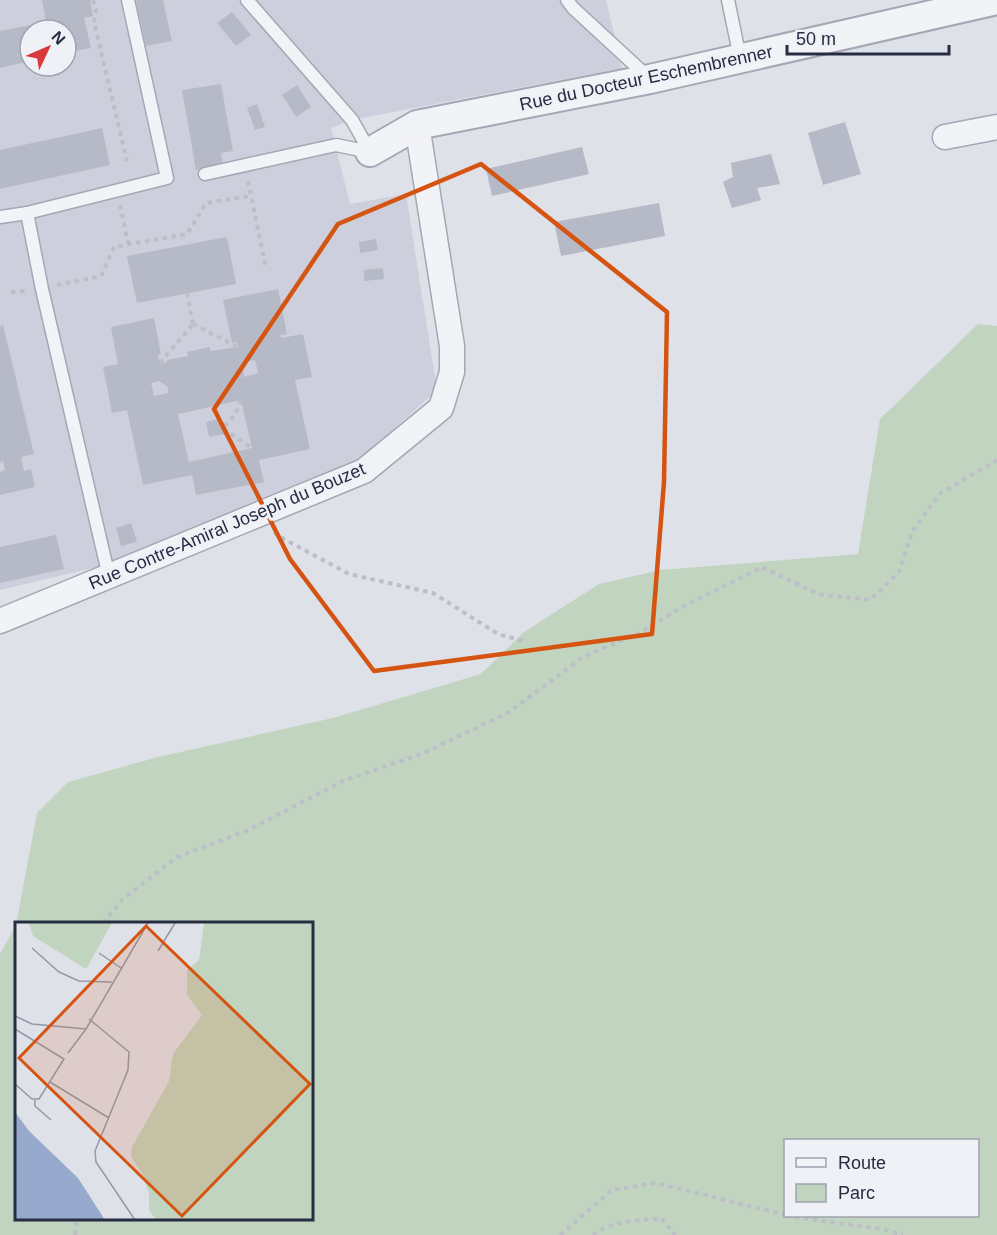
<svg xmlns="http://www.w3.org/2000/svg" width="997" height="1235" font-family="Arial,sans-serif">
<rect width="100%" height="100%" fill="#dfe1e9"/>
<path fill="#cdd0dc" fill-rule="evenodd" d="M0,0h606l16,68 -270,52 -21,8 19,76 56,-10 31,196 -78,71 -241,101 -118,28zM30,30h36v36h-36z"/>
<path fill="#c1d4bf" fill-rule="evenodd" d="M978,324l19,2v909h-997v-281l16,-29 21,-112 31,-31 90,-25 175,-39 148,-44 43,-42 75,-48 62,-14 197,-16 22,-135zM16,923h296v295h-296zM786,1140h192v76h-192z"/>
<g fill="#b6bac7" fill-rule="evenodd">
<polygon points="42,0 90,0 93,16 84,18 91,48 66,53 66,30 30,30 30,61 0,68 0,31 46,22"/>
<polygon points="136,0 163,0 172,41 146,46"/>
<polygon points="232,12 251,35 236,46 217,23"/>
<polygon points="221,84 233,151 221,153 223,165 196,170 182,90"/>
<polygon points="297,85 311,107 296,117 282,95"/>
<polygon points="257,104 265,127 255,130 247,108"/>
<polygon points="845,122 861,174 823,185 808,133"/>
<polygon points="102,128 110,165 0,189 0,150"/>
<polygon points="582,147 589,174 492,196 486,169"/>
<polygon points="771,154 780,184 757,188 761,200 732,208 723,182 733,177 731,163"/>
<polygon points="659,203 665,236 561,256 554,222"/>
<polygon points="227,237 236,284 137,303 127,256"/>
<polygon points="376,239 378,250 360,253 359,242"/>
<polygon points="383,268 384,279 364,281 364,270"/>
<path d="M278,289l9,45 -7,1 1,3 22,-4 9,43 -17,3 15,69 -51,11 5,22 -68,13 -4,-20 -49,10 -16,-75 -15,3 -9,-46 15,-3 -7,-37 43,-9 7,36 -3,1 2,8 7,-1v-2l21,-4 -1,-4 23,-5v4l28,-4 -1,-5 -5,1 -9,-43zM255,360l3,13 -14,4 -1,-6 5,-10zM159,381l9,6v6l-14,3 -3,-13zM241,400l11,48 -63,14 -11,-48z"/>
<polygon points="3,325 34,454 21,457 24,471 31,469 35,487 0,495 0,472 5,470 3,461 0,462 0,326"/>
<polygon points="220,419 225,434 209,437 206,422"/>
<polygon points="131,523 137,542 121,546 116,528"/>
<polygon points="56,535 64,569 0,583 0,547"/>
</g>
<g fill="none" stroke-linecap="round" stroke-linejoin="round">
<defs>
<g id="service">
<polyline points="247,0 352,120 370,152"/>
<polyline points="567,0 573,8 649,78"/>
<polyline points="728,0 740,58"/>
<polyline points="205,174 336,145 370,152"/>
<polyline points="27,213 42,289 109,577"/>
<polyline points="0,217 27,213 167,178 128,0"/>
</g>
<g id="minor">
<polyline points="945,137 997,127"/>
<polyline points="0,621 364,471 441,408 452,372 452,346 417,125"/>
</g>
<polyline id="tertiary" points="370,152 417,125 650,79 997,0"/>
</defs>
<use href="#service" stroke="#a4a7b4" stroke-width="15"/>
<use href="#minor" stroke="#a4a7b4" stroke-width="27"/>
<use href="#tertiary" stroke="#a4a7b4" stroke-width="32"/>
<g stroke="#bdbfc8" stroke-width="4" stroke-dasharray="4.5 4.5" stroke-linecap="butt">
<polyline points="93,0 96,10 94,22 127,161"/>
<polyline points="248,181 266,269"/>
<polyline points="120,205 128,243"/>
<polyline points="57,285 101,276 114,247 187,234 206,203 251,196"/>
<polyline points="11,292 26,291"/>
<polyline points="187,293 193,324"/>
<polyline points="193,324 238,347"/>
<polyline points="160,363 193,324"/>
<path d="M241,400c-4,13 -9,20 -19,28l30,20"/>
<polyline points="274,532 284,539 349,574 433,593 498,634 523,641"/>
<polyline points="103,923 123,899 177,857 246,831 343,781 424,753 509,712 583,657 637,634 679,609 762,567 818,594 870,600 899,572 912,532 939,494 997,460"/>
<polyline points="786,1216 881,1229 903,1235"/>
<polyline points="75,1235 77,1218"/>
<polyline points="560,1235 612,1190 656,1183 786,1215"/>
<path d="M593,1235c18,-15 46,-14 68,-17l14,17"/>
</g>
<use href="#service" stroke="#f2f3f7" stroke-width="12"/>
<use href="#minor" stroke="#f2f3f7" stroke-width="24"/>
<use href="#tertiary" stroke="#f2f3f7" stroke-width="28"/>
</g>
<path fill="none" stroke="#d55411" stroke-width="4.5" stroke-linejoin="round" d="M481,164l186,148 -3,170 -12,152 -278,37 -84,-112 -76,-150 124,-185z"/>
<g text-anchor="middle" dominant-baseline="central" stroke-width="6" stroke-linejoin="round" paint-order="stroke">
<g font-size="18" fill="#262c42" stroke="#eff1f7">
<text transform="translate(646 78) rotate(-12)">Rue du Docteur Eschembrenner</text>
<text transform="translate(227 526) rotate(-23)">Rue Contre-Amiral Joseph du Bouzet</text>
</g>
</g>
<g transform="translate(15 922)">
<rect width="298" height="298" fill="#dfe1e9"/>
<path d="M14,1h83l-26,46 -53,-33zM189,1h109v297h-157l-7,-10v-16l-6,-19 -12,-18v-8l38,-68 4,-27 29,-39 -15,-20v-25l12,-10z" fill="#c1d4bf"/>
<path d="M0,190l14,19 49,47 27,42h-90z" fill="#97a9cd"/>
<path fill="none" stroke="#9599a6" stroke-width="1.5" d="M17,26l27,24 20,9 33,1M143,29l17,-28M84,31l22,15M0,94l17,8 54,5M74,97l40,33 -1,18 -33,81 1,11 39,58M0,107l49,30 -25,40h-7l-17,-15M71,107l62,-106M53,131l18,-24M35,160l59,36M20,178v6l16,14"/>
<path fill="#d55411" fill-opacity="0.15" stroke="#d55411" stroke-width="3" d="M131,4l164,158 -128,132 -163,-158z"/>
<rect width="298" height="298" fill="none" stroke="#262c42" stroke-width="3"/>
</g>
<rect x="784" y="1139" width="195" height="78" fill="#eff1f7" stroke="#9fa2af" stroke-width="1.5"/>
<rect x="796" y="1158" width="30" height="9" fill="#f2f3f7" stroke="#9fa2af" stroke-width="1.5"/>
<text x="838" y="1169" font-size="18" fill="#262c42">Route</text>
<rect x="796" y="1184" width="30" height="18" fill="#c1d4bf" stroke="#9fa2af" stroke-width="1.5"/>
<text x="838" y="1199" font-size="18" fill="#262c42">Parc</text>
<g transform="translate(48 48) rotate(46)"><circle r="28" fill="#eff1f7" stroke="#9fa2af" stroke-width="1.5"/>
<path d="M0-4.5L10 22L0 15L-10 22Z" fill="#d9393a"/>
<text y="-9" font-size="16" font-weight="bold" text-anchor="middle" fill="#262c42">N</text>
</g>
<path d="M787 45v9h162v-9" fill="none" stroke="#262c42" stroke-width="3"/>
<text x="796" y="45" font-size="18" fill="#262c42" stroke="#eff1f7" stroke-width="4.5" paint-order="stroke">50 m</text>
</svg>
